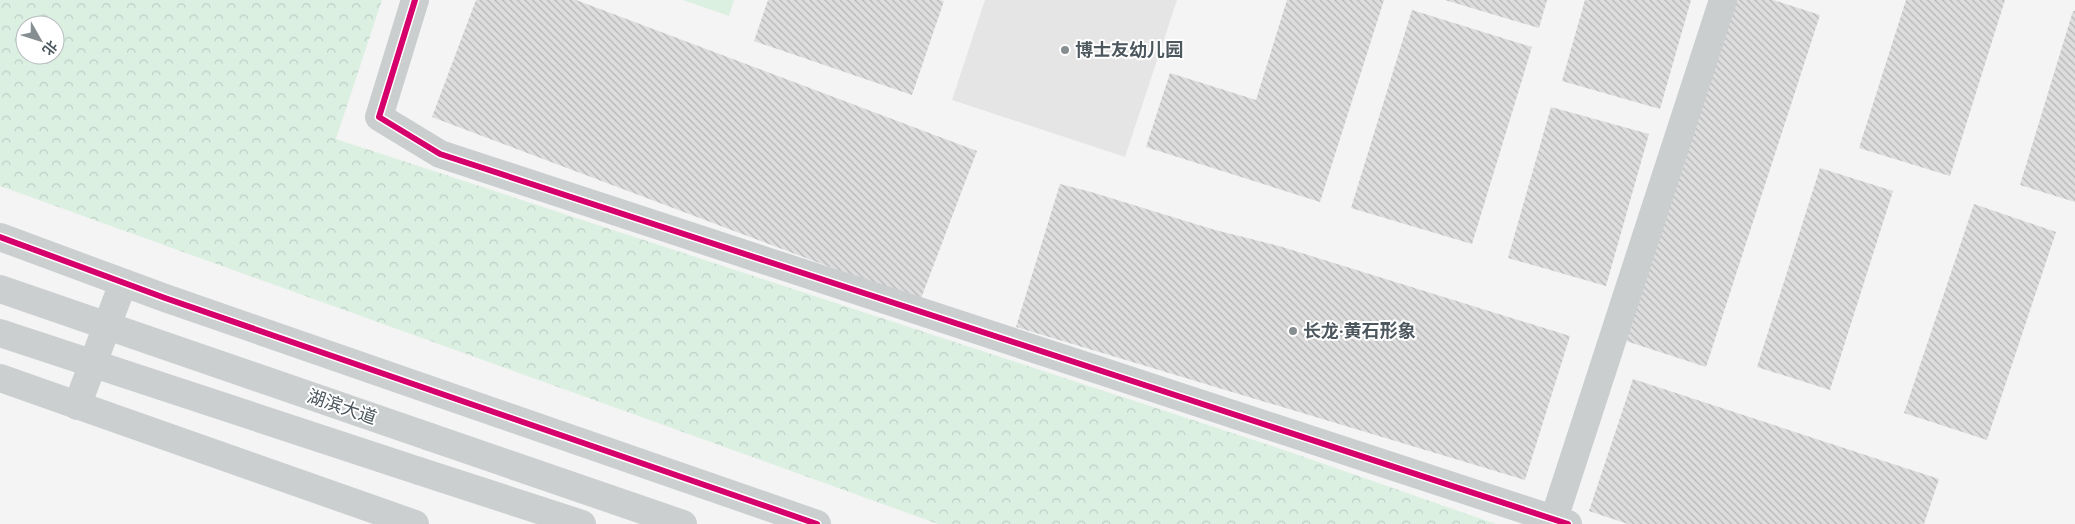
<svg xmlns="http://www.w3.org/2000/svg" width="2075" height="524" font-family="'DM Sans','Noto Sans SC',sans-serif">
<defs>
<pattern id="park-crowns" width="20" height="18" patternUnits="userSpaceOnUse" patternTransform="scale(1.25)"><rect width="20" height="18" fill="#dcf0e2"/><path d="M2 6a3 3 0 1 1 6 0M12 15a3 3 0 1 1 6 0" fill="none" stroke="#bed0c4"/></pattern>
<pattern id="building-back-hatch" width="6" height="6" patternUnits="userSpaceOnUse" patternTransform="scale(1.25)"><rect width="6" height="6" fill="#ddddde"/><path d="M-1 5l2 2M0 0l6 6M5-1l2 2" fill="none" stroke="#b5b6b7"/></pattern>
</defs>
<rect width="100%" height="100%" fill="#f4f4f4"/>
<polygon fill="#e6e5e5" points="985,0 1177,0 1125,157 952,100"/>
<path fill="url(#park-crowns)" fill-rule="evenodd" d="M0,0h382l-46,139 948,311 212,74h-558l-938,-338zM25,25h30v30h-30z"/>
<polygon fill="#dcf0e2" points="683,0 734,0 729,16"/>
<g fill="url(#building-back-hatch)">
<polygon points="476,0 576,0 977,151 920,301 432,117"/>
<polygon points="768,0 940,0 944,1 912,95 754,41"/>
<polygon points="1287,0 1384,0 1320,202 1146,147 1170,73 1256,100"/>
<polygon points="1445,0 1547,0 1539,28"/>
<polygon points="1585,0 1691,0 1660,109 1562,81"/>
<polygon points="1736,0 1773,0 1820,15 1706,367 1626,341"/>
<polygon points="1906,0 2005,0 1950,176 1859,148"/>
<polygon points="1412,10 1532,47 1472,244 1351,208"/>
<polygon points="2073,11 2075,11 2075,202 2020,185"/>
<polygon points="1551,107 1649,134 1606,286 1508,258"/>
<polygon points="1820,168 1893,191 1830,390 1757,367"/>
<polygon points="1060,184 1091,192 1215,230 1279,246 1570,336 1525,480 1016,327"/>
<polygon points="1974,204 2056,232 1987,440 1904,413"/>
<polygon points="1633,379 1939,479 1924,524 1628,524 1589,511"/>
</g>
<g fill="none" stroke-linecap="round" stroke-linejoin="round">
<g stroke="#cbcecf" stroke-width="28">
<polyline points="415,0 379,117 440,154 1568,524"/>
<polyline points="1554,519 1723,0"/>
</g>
<g stroke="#cccfd0" stroke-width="28">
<polyline points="0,237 165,298 817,524"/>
<polyline points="0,378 415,524"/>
<polyline points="77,406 123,283"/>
<polyline points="430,437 683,524"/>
<polyline points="419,471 582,524"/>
</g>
<g stroke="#cccfd0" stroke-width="28">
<polyline points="0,289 430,437"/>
<polyline points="0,333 419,471"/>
</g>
<defs>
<g id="cycleway">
<polyline points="415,0 379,117 440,154 1568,524"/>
<polyline points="0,237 165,298 817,524"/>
</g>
</defs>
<use href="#cycleway" stroke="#fff" stroke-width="9"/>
<use href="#cycleway" stroke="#d6006c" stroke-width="6"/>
</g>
<g fill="#878e92" stroke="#fff" stroke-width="2">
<circle cx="1065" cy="50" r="5"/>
<circle cx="1293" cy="331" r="5"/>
</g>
<g text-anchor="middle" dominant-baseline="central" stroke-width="4" stroke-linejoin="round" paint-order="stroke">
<g font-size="18" font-weight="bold" fill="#4c575e" stroke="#fff" text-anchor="start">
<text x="1075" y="50">博士友幼儿园</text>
<text x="1303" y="331">长龙·黄石形象</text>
</g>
<g font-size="18" fill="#4c575e" stroke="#fff">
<text transform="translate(342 407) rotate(19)">湖滨大道</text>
</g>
</g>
<g transform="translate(40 40) rotate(129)"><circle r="24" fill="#ffffff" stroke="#b7bcbf"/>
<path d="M0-4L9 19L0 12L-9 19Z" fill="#878e92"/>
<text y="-8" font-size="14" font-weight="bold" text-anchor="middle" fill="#4c575e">北</text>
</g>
</svg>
